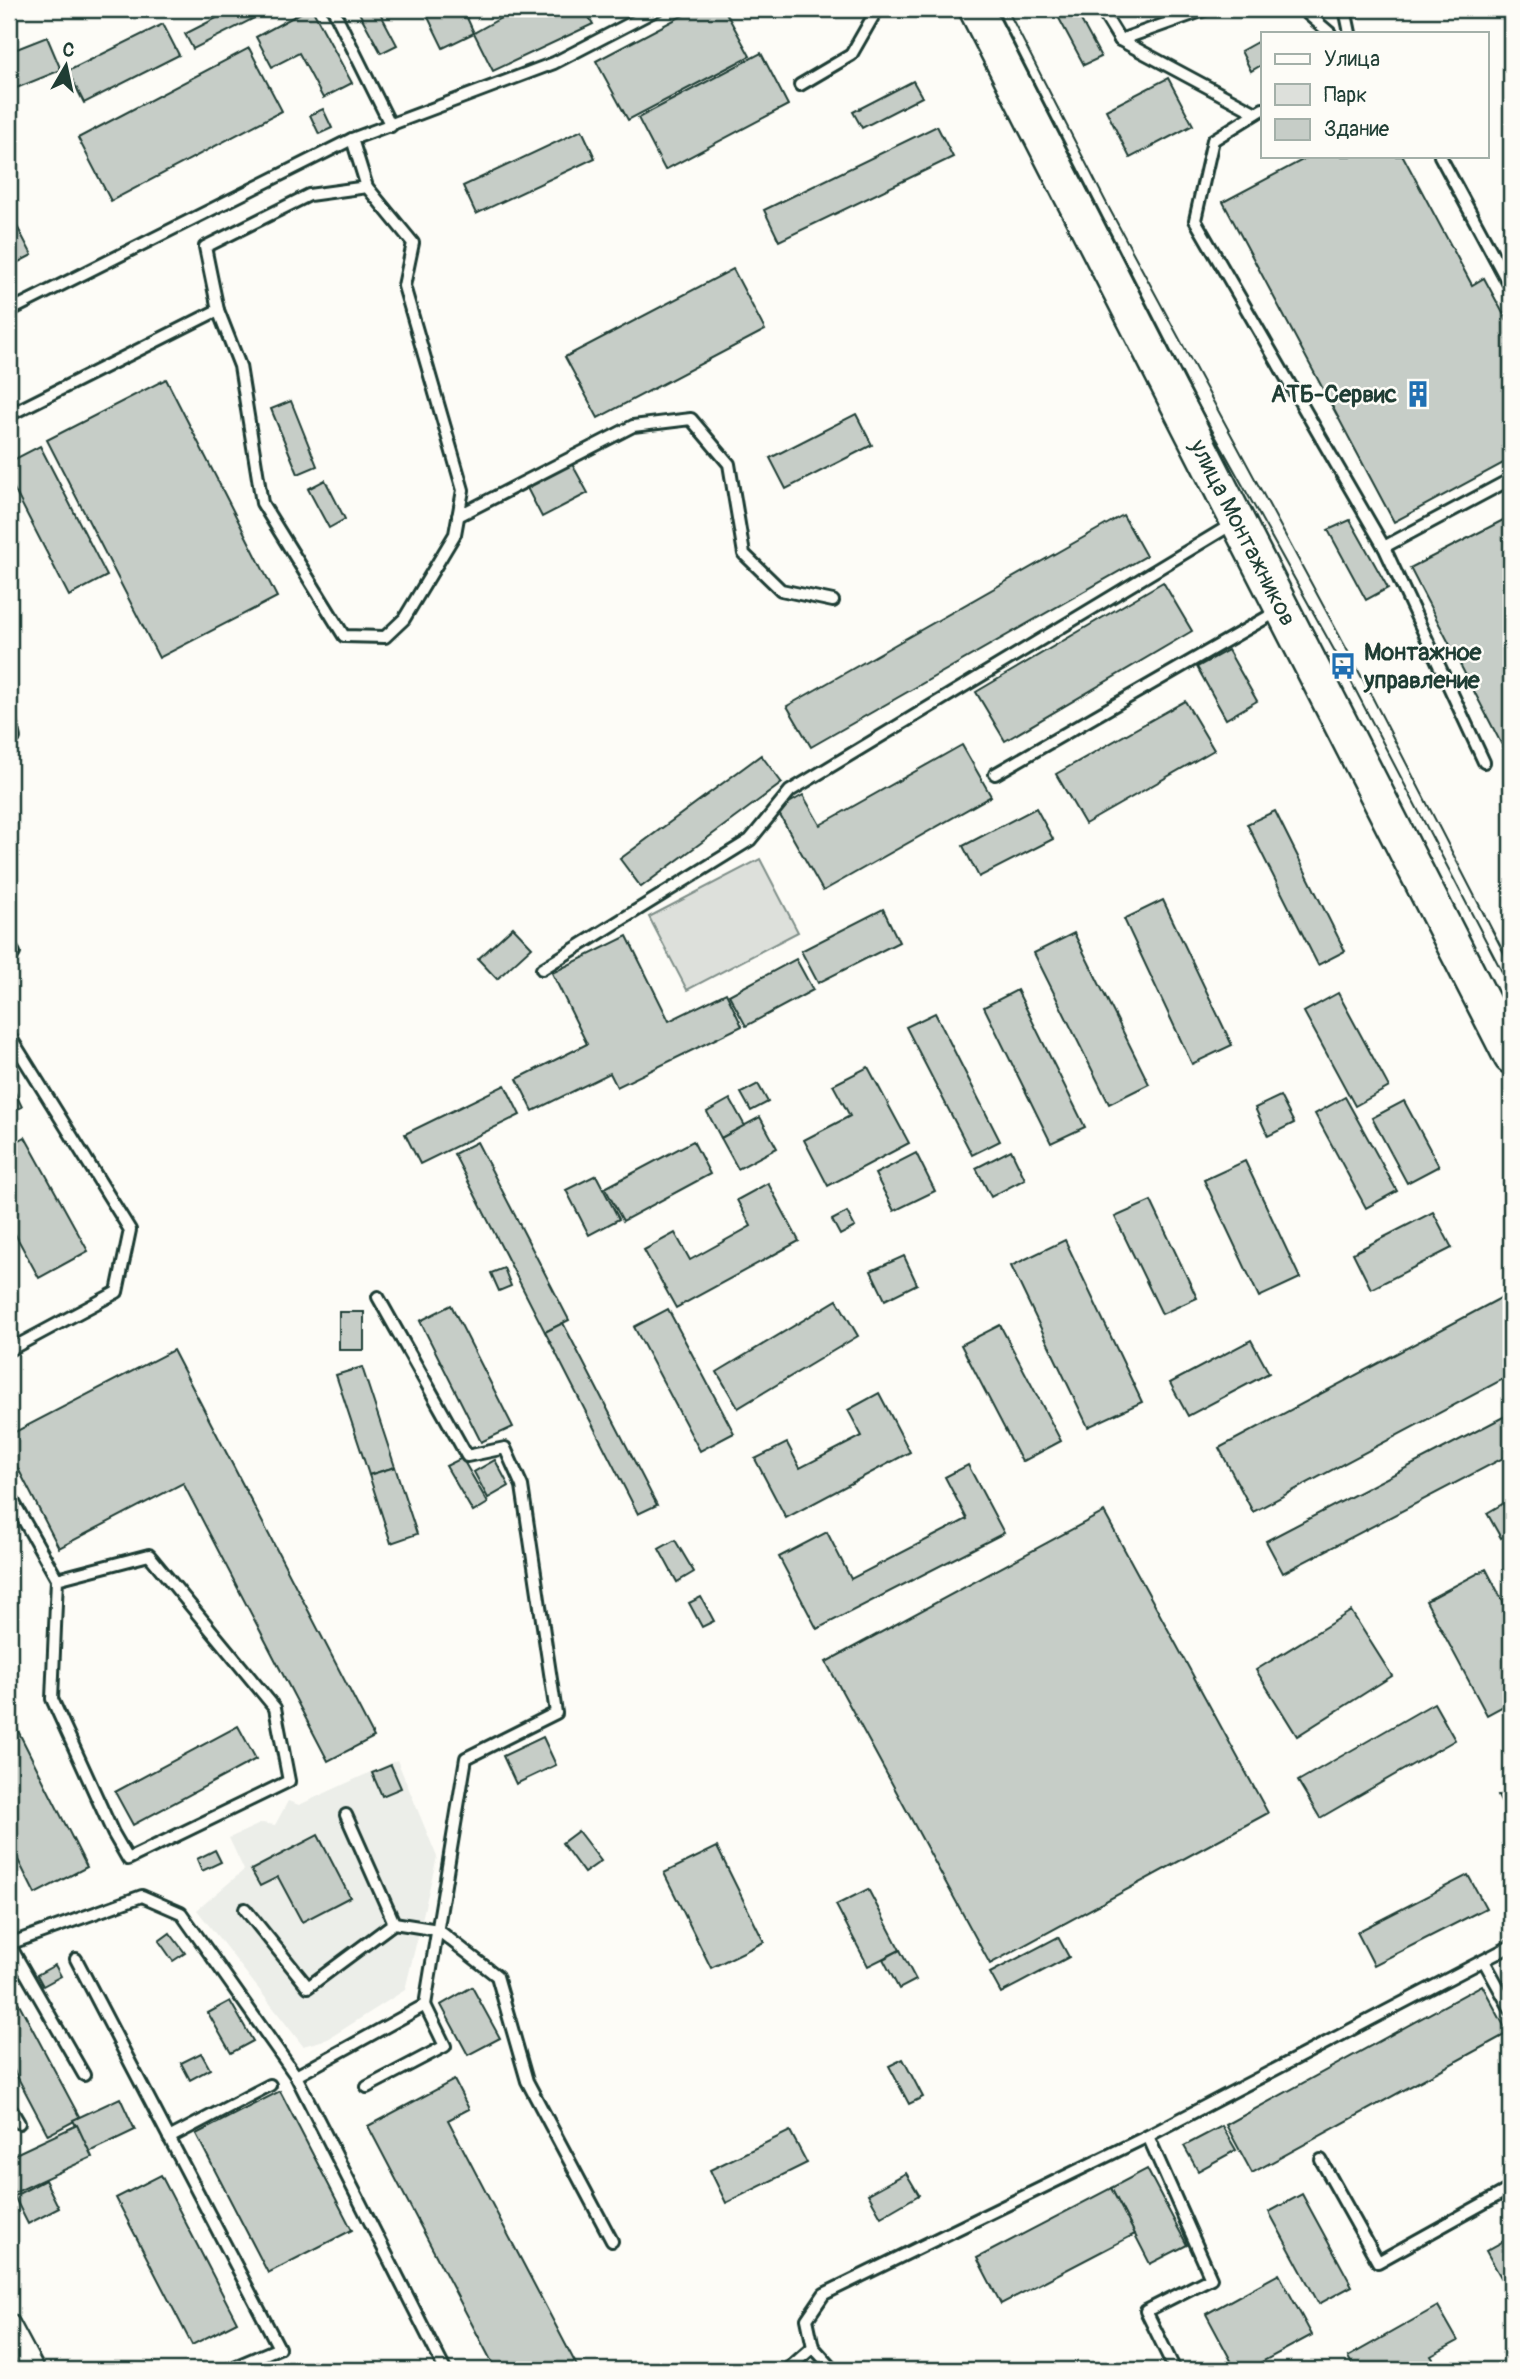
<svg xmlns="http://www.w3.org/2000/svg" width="1520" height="2379" font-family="Pangolin,sans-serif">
<rect width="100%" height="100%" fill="#fdfcf7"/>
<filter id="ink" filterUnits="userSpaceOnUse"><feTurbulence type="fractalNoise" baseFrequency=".0143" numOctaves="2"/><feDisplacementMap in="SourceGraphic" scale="14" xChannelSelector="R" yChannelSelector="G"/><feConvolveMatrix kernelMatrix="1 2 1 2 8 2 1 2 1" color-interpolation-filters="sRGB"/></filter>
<g filter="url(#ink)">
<polygon fill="#eceee9" points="397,1760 437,1857 405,1990 328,2039 303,2046 197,1910 244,1870 229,1838 262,1823 275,1825 288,1801 299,1805"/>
<polygon fill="#dde0db" stroke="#7e8e88" stroke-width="2" points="760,859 798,932 687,990 649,917"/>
<g fill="#c6cdc7" stroke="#1f3d34" stroke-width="2">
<polygon points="234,9 272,9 193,49 185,34"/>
<polygon points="308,9 312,9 352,83 323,98 299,53 272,67 256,37"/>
<polygon points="357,9 378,9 397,45 381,53"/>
<polygon points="424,9 463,9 474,33 443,48"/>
<polygon points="517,9 584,9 593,24 493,71 474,33"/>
<polygon points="695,9 724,9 750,56 628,120 596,61"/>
<polygon points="1054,9 1075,9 1101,57 1084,65"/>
<polygon points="163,24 179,55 84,103 68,71"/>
<polygon points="47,37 61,70 9,91 9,52"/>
<polygon points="1257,42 1263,53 1263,64 1251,71 1241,51"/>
<polygon points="249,48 282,111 111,201 78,138"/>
<polygon points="761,53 788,105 665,170 638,118"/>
<polygon points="1168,78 1193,125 1130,158 1106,110"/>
<polygon points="913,81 922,97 862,128 853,112"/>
<polygon points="323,109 332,128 319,134 310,115"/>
<polygon points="937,126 953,157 779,241 764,210"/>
<polygon points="582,130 595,158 476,214 463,186"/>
<polygon points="1310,156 1403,156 1472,285 1484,278 1511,328 1511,459 1394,522 1223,202"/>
<polygon points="9,211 32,255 9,267"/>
<polygon points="733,269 765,330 598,418 565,357"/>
<polygon points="166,379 277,597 159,658 47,440"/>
<polygon points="291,401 317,466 298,474 271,409"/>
<polygon points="856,414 872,445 786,489 770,458"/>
<polygon points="40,446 107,576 69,596 9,479 9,462"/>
<polygon points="572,464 588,493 542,517 527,488"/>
<polygon points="325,480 345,519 329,528 308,489"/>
<polygon points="1123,515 1146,556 811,747 787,706"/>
<polygon points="1511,516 1511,748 1505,751 1410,568"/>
<polygon points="1350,520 1388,588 1366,600 1328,530"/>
<polygon points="1163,582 1192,631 1005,741 976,692"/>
<polygon points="1228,650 1257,701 1226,719 1197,667"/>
<polygon points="1185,701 1214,750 1085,824 1056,774"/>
<polygon points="962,745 991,796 823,891 777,810 803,795 820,825"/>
<polygon points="761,755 782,783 641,887 620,859"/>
<polygon points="1036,808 1053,839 979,877 963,846"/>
<polygon points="1275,811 1345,951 1318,965 1247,824"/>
<polygon points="1163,900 1232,1045 1192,1064 1124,919"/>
<polygon points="883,909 899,942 818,983 801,951"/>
<polygon points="513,927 532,947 497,979 478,959"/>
<polygon points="1074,933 1149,1084 1109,1104 1034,953"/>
<polygon points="627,936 669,1021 726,993 742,1026 617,1087 610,1073 533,1111 517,1079 587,1044 552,973"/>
<polygon points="796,959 813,990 746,1026 729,995"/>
<polygon points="1017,990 1085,1127 1051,1143 984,1007"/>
<polygon points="1338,993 1389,1087 1355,1106 1304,1012"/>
<polygon points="935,1013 1000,1141 972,1155 906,1027"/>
<polygon points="868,1067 909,1143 828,1186 804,1140 850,1116 833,1085"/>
<polygon points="9,1080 22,1107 9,1113"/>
<polygon points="758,1084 768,1102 751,1111 741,1093"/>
<polygon points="505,1085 520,1115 420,1164 405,1134"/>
<polygon points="1280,1096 1294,1123 1268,1136 1255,1108"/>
<polygon points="1345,1097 1397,1191 1366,1208 1315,1114"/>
<polygon points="730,1099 745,1126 721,1138 707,1112"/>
<polygon points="1404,1101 1439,1166 1407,1183 1372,1118"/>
<polygon points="760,1117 777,1148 738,1169 721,1138"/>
<polygon points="25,1137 88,1251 39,1278 9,1223 9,1146"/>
<polygon points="693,1141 710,1174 623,1221 605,1188"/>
<polygon points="477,1142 569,1320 545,1332 454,1154"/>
<polygon points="1011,1150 1025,1179 991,1197 976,1168"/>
<polygon points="916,1153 935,1191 894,1211 875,1174"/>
<polygon points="1245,1161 1300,1278 1259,1297 1204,1180"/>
<polygon points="596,1175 619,1219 589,1235 566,1190"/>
<polygon points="768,1183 799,1241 676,1308 644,1250 675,1233 690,1260 751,1226 737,1200"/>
<polygon points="1151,1201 1197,1298 1162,1314 1115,1217"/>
<polygon points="847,1212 855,1227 840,1235 832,1220"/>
<polygon points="1433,1212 1452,1248 1371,1289 1353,1253"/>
<polygon points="1065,1240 1142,1402 1088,1427 1011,1266"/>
<polygon points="904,1256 917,1284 885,1300 871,1271"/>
<polygon points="504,1268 511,1286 499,1291 491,1273"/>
<polygon points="1510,1293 1511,1375 1253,1512 1219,1448"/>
<polygon points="837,1300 858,1336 738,1408 717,1372"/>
<polygon points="451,1305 513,1427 481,1442 420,1321"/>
<polygon points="668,1309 734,1433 700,1451 634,1327"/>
<rect x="339" y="1312" width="25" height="38"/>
<polygon points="563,1323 657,1505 638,1514 545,1332"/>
<polygon points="1000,1325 1061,1441 1022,1462 961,1345"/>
<polygon points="1251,1340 1269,1373 1188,1416 1170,1383"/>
<polygon points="173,1350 374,1737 328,1761 183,1483 59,1548 9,1451 9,1435"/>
<polygon points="362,1367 395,1467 369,1475 336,1375"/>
<polygon points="879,1393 910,1452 786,1518 755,1459 787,1443 800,1468 862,1436 848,1410"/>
<polygon points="1511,1413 1511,1454 1283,1573 1266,1541"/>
<polygon points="462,1458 488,1503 473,1512 446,1466"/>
<polygon points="495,1460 509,1486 488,1498 474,1472"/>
<polygon points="968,1465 1004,1533 817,1629 779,1557 827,1532 851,1579 967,1519 945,1477"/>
<polygon points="395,1467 417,1534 391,1543 369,1475"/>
<polygon points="1511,1499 1511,1532 1501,1538 1487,1513"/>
<polygon points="1104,1512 1268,1813 990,1964 826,1662"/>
<polygon points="675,1540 694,1572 677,1582 659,1549"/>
<polygon points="1486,1569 1511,1617 1511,1702 1487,1715 1426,1601"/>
<polygon points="701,1597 714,1621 702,1627 689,1603"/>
<polygon points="1351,1611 1392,1676 1297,1736 1256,1670"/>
<polygon points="1434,1703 1455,1740 1320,1818 1298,1781"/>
<polygon points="9,1713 87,1867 35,1894 9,1842"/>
<polygon points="238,1726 256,1759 133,1825 115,1792"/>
<polygon points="543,1737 556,1765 516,1784 503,1756"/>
<polygon points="391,1765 401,1788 382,1796 372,1773"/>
<polygon points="1511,1790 1511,1821 1498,1796"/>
<polygon points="578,1831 601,1861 584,1873 562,1843"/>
<polygon points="318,1835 350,1897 302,1922 278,1877 260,1886 251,1870"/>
<polygon points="717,1847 764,1942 711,1968 664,1873"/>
<polygon points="215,1850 221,1862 202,1871 197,1859"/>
<polygon points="1468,1875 1486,1908 1374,1965 1357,1932"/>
<polygon points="868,1889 900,1950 868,1966 836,1905"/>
<polygon points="170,1933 185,1953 173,1961 159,1941"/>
<polygon points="1058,1937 1069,1957 1001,1993 990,1973"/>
<polygon points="900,1950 916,1980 899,1989 883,1959"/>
<polygon points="55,1965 61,1976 43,1986 37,1975"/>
<polygon points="1482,1985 1508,2033 1252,2173 1226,2125"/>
<polygon points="472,1987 500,2038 468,2055 441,2005"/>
<polygon points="16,1998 80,2118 48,2135 9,2061 9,2001"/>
<polygon points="230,2001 253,2041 231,2053 208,2013"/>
<polygon points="201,2053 210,2069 190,2080 181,2063"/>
<polygon points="903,2059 923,2097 909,2104 889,2066"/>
<polygon points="454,2080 469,2109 448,2120 579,2370 496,2370 368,2126"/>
<polygon points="280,2091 352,2230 268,2273 196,2134"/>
<polygon points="120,2098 135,2130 89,2152 73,2120"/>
<polygon points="77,2125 92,2157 14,2193 9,2181 9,2157"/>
<polygon points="1222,2126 1236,2150 1198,2171 1184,2146"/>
<polygon points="790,2131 807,2163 726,2203 710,2170"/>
<polygon points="1147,2169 1187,2245 1150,2264 1111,2188"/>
<polygon points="906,2173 919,2195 881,2217 868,2194"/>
<polygon points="161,2175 237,2322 192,2345 116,2198"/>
<polygon points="45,2180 59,2208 28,2224 14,2196"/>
<polygon points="1111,2188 1135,2234 1001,2304 977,2258"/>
<polygon points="1302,2194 1352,2286 1319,2304 1269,2212"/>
<polygon points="1511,2237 1511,2295 1486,2251"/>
<polygon points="1279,2274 1312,2335 1247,2370 1236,2370 1206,2314"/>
<polygon points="1438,2306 1458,2341 1431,2356 1440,2370 1355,2370 1348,2357"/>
</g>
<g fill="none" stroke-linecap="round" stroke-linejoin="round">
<defs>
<g id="service">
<polyline points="333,9 391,126"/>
<polyline points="1101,9 1120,40 1256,113"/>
<polyline points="1302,9 1330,33"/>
<polyline points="1345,9 1350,33"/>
<polyline points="1120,40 1207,9"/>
<polyline points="800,85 851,55 875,13 873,9"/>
<polyline points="1263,109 1213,140 1195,220 1384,547 1511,479"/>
<polyline points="1440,156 1511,288"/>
<polyline points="218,310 240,366 262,503 344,636 385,637 404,619 455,534 463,490 404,286 413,243 367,187 352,139"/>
<polyline points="9,311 352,139 554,63 658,9"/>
<polyline points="9,415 218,310 205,247 309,195 367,187"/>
<polyline points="458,516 633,426 691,419 729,464 744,554 781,590 833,601"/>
<polyline points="1384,547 1484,762"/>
<polyline points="9,715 14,738"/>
<polyline points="995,774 1278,611"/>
<polyline points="9,945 14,953 9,961"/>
<polyline points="542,969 750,840 790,791 1234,523"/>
<polyline points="9,1035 130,1230 117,1292 9,1350"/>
<polyline points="9,1494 57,1579 52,1699 113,1833 128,1859 289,1781 275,1708 149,1555 57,1579"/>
<polyline points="245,1909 308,1987 394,1923 346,1815"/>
<polyline points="394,1923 438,1930 497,1976 527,2081 612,2241"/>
<polyline points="9,1944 142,1896 181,1913 296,2076 445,2370"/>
<polyline points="9,1944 84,2075"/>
<polyline points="76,1959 279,2348 227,2370"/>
<polyline points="1484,1961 1511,2010"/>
<polyline points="296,2076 425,2005 466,1758 556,1713 522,1486 505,1448 467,1456 378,1297"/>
<polyline points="367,2087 445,2046 425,2005"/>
<polyline points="9,2106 19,2123"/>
<polyline points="1148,2136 1211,2278 1146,2311 1175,2370"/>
<polyline points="169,2138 270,2085"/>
<polyline points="1321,2160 1378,2262 1511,2188"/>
<polyline points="787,2370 813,2347"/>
<polyline points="834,2370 813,2347 807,2319 824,2294 1148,2136 1511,1946"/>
</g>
<polyline id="minor" points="9,2325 33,2370"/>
<g id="primary">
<path id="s1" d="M976,9l535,1048"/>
</g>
</defs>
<use href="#service" stroke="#1f3d34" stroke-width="16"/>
<use href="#minor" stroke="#1f3d34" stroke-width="26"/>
<use href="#primary" stroke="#1f3d34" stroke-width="38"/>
<use href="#service" stroke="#fdfcf7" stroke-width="10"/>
<use href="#minor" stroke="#fdfcf7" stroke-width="21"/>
<use href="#primary" stroke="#fdfcf7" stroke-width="33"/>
<g stroke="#1f3d34" stroke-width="2">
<polyline points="995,9 1187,385 1343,666 1511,989"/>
<polyline points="1007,9 1109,208 1366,685 1506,957"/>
</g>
</g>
</g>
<defs>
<symbol id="building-bare" viewBox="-9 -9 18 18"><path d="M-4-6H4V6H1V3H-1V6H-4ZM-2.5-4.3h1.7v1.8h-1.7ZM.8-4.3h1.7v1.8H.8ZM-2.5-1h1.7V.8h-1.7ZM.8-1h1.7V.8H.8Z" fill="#1f6fb2" stroke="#fdfcf7" stroke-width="2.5" paint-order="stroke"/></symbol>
<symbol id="bus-bare" viewBox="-9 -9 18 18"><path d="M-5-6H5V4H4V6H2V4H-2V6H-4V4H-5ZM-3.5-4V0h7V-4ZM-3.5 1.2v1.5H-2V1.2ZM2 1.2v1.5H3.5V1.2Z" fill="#1f6fb2" stroke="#fdfcf7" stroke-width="2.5" paint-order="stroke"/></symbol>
</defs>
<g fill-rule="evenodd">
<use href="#building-bare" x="1399" y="375" width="38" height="38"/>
<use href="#bus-bare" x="1324" y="647" width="38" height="38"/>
</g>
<g text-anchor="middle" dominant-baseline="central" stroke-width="5" stroke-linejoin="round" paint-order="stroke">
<g font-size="24" font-weight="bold" fill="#1f3d34" stroke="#fdfcf7" text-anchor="end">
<text x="1397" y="394">АТБ-Сервис</text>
<text x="1364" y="652" text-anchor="start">Монтажное<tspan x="1364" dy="28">управление</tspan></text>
</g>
<g font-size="24" fill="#1f3d34" stroke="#fdfcf7">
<text stroke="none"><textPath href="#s1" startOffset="588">улица Монтажников</textPath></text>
</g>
</g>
<rect width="1520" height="2379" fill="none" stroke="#fdfcf7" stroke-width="35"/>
<rect x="18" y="18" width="1485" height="2344" fill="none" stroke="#1f3d34" stroke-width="2.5" filter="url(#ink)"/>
<rect x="1261" y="32" width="228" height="126" fill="#fdfcf7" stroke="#a4b0a9" stroke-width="2"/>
<rect x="1275" y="54" width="35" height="10" fill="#fdfcf7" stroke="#a4b0a9" stroke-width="2"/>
<text x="1324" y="66" font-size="21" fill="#1f3d34">Улица</text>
<rect x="1275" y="84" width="35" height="21" fill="#dde0db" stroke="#a4b0a9" stroke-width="2"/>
<text x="1324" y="102" font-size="21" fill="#1f3d34">Парк</text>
<rect x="1275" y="119" width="35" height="21" fill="#c6cdc7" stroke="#a4b0a9" stroke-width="2"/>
<text x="1324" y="136" font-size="21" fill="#1f3d34">Здание</text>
<g transform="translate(66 66) rotate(9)" stroke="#fdfcf7" stroke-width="5" paint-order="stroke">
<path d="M0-5L12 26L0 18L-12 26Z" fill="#1f3d34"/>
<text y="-10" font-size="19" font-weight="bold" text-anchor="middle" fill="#1f3d34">С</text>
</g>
</svg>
